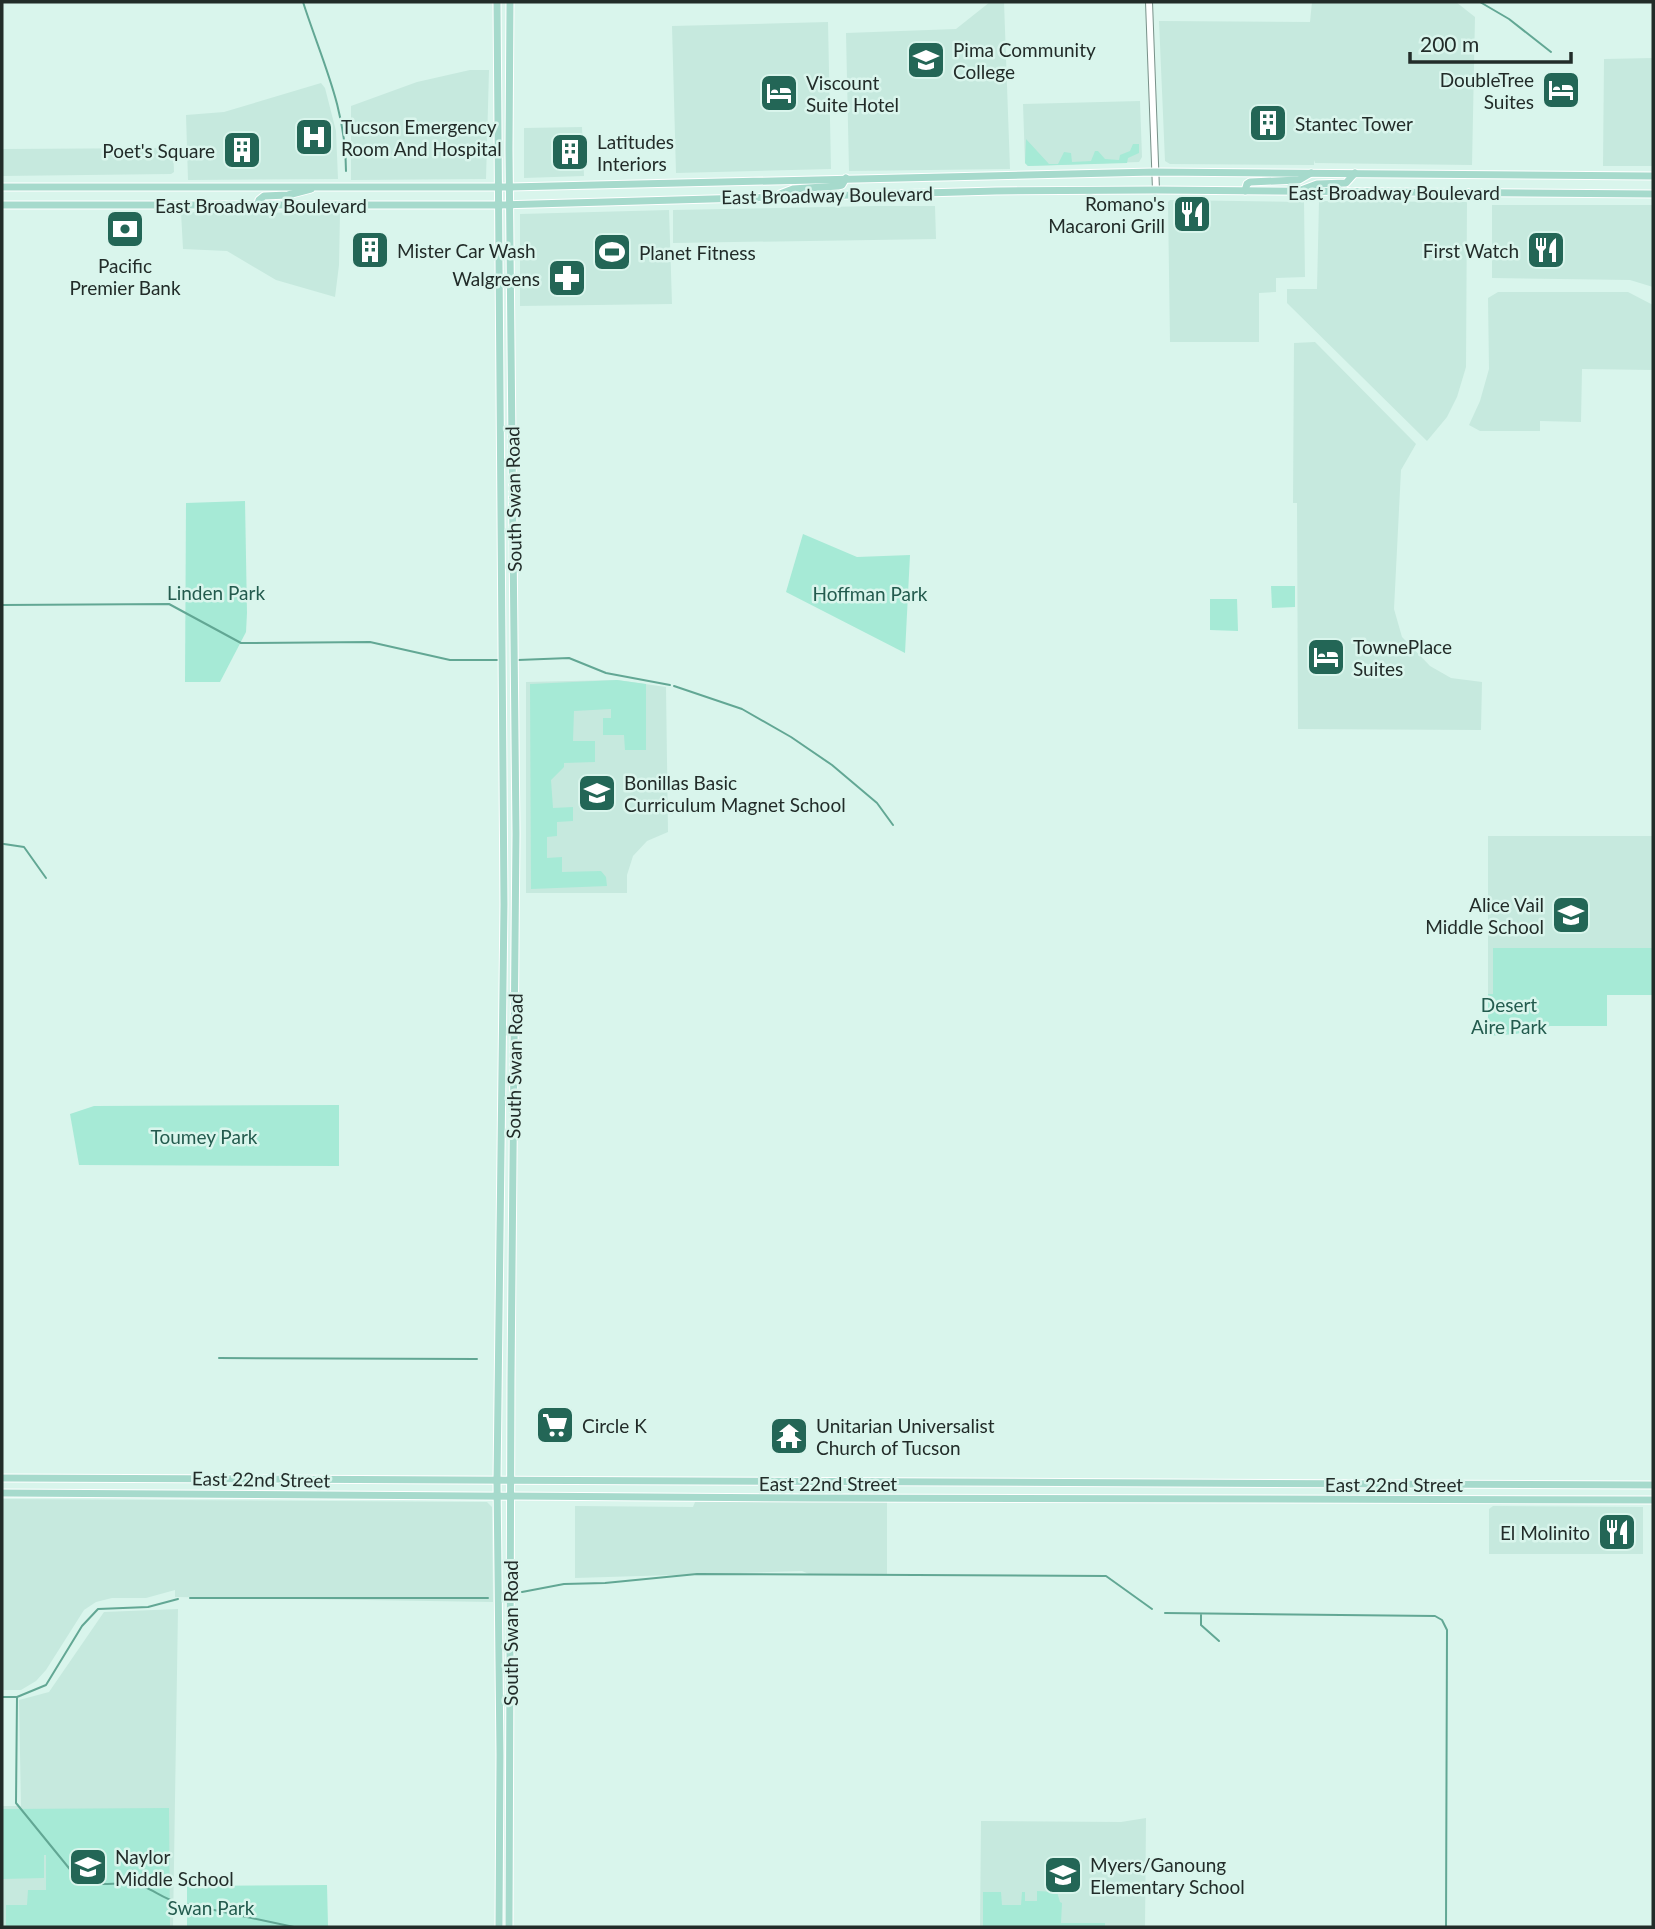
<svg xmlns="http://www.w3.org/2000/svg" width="1655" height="1929" font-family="Lato,sans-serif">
<rect width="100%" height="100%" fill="#d9f5ec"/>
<g fill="#c6e9de">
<polygon points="990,2 1004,2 1010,169 849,171 846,33 956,29"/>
<polygon points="1312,2 1456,2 1475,17 1472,165 1315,163 1314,160 1314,165 1170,164 1165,161 1159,21 1310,22"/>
<polygon points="828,22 831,169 676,173 672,26"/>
<polygon points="1653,58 1653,166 1603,166 1604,59"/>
<polygon points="470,70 489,70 486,179 351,180 351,106 417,82"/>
<polygon points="321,83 325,88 336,131 338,179 188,180 186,115 224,112"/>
<polygon points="1140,101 1142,157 1139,162 1028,166 1025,163 1023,104"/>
<polygon points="582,127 584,176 524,178 524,128"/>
<polygon points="173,148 174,172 171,174 2,176 2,149"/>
<polygon points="1170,200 1304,202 1305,277 1276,278 1276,292 1259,293 1259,342 1170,342 1168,202"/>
<polygon points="1319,201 1467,202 1466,367 1457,397 1447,417 1427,441 1287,303 1287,289 1317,289"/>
<polygon points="1492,205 1653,205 1653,287 1630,280 1492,278"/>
<polygon points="876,206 935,206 936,239 673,243 673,210"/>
<polygon points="669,210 672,304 520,306 520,214"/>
<polygon points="181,212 340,213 339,265 335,297 276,280 227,251 183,249"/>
<polygon points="1498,292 1628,292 1653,305 1653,370 1582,369 1581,422 1540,421 1540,431 1480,431 1469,425 1480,401 1489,369 1488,298"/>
<polygon points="1315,342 1416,444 1401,470 1394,609 1402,637 1430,666 1451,678 1482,682 1481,730 1298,729 1297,503 1293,503 1294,343"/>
<polygon points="617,680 666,687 668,832 647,841 633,856 627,875 627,893 526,893 526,682"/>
<polygon points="1488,836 1653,836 1653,995 1488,994"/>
<polygon points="2,1499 487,1502 492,1507 493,1602 175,1597 175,1590 146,1598 112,1598 96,1602 84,1610 46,1670 36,1681 21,1690 2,1690"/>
<polygon points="695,1502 887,1502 887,1575 809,1574 802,1571 575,1578 575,1506 693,1507"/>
<polygon points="1493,1506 1643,1507 1643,1554 1489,1554 1489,1509"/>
<polygon points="178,1609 173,1927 2,1927 2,1806 21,1806 19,1700 49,1692 104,1612"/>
<polygon points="1146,1818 1145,1927 980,1927 981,1821 1121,1822"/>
</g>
<g fill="#a6ead6">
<polygon points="1026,139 1049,164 1058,164 1064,152 1071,153 1072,162 1091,161 1095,151 1098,151 1105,159 1119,160 1120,155 1130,151 1133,144 1139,144 1139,153 1128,158 1127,163 1028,166 1025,163"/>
<polygon points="245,501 247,613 246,632 220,682 185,682 186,503"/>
<polygon points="803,534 857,557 910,555 905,653 786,592"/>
<polygon points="1271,586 1295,586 1295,607 1272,608"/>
<polygon points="1210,599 1237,599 1238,631 1210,630"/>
<polygon points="617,680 646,684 646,750 625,750 624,735 603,735 603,718 611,718 611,709 574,711 573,741 595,741 595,762 564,763 564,767 551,780 553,808 573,807 573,821 557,822 557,836 547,837 547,858 562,857 562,872 601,871 606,877 607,886 531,889 530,684"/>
<polygon points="1493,948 1653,948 1653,995 1607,995 1607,1026 1550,1026 1516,1034 1488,1036 1488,994 1493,994"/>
<polygon points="339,1105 339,1166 79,1165 70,1114 94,1106"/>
<polygon points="169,1808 170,1927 6,1927 6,1905 27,1905 28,1890 46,1890 46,1855 44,1855 44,1878 2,1879 2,1809"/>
<polygon points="327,1885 328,1926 486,1927 187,1927 187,1886"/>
<polygon points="1037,1891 1057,1892 1060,1902 1062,1903 1061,1923 1105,1923 1105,1927 983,1927 983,1892 1001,1892 1002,1905 1021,1905 1022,1892 1025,1892 1025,1901 1037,1901"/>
</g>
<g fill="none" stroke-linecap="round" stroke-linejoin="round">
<g stroke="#62a794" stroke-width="2">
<path d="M303,2c19,59 43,106 43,169"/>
<polyline points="1480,2 1509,19 1551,52"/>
<polyline points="2,605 169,604 241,643 370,642 450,660 498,660"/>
<polyline points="518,660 569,658 606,673 670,685"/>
<polyline points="674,686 742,709 791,737 832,765 877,803 893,825"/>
<polyline points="4,844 24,847 46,878"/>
<polyline points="219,1358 477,1359"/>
<polyline points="522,1592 564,1584 605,1583 697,1574 1106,1576 1152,1609"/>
<polyline points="190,1598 488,1598"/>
<polyline points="1165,1613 1435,1616 1442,1620 1447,1630 1446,1927"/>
<polyline points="1201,1615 1201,1625 1219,1641"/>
<path d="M2,1697h15l-1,106 61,75c20,12 43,1 65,8 12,4 22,13 35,16"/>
<polyline points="17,1697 46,1685 82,1626 98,1609 148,1607 178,1599"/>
<polyline points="186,1904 294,1927"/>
</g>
<defs>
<polyline id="secondary" points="1149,2 1156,190"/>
<g id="primary">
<polyline points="497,2 504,904 497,1481 500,1755 499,1927"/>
<polyline points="2,187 510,187 1154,172 1653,176"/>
<polyline points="1301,190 1317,184 1346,183 1355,173"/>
<polyline points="1245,191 1247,184 1250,182 1299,180 1311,173"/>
<polyline points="780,194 793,189 838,186 842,185 846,178"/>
<polyline points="2,205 498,205 996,191 1155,190 1653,194"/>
<polyline points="258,205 259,200 264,196 288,195 311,189"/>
<polyline points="2,1478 1653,1485"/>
<polyline points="2,1493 812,1498 1653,1500"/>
<polyline points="509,1927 511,1379 516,834 509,149 510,2"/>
</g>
</defs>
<use href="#secondary" stroke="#789189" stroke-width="8"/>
<use href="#primary" stroke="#fff" stroke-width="9"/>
<use href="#secondary" stroke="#fff" stroke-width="6"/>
<use href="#primary" stroke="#a6dacc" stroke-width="7"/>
</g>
<defs>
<symbol id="university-square" viewBox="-11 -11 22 22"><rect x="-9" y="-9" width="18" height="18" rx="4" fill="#236656" stroke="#d9f5ec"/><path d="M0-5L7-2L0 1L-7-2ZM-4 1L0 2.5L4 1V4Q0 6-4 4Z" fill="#fff"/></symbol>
<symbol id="hotel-square" viewBox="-11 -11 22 22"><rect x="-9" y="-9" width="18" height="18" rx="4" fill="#236656" stroke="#d9f5ec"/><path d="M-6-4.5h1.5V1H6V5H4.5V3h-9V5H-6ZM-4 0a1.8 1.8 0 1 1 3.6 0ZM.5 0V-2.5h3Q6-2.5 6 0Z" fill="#fff"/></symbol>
<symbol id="building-square" viewBox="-11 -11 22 22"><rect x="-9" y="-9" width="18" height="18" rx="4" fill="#236656" stroke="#d9f5ec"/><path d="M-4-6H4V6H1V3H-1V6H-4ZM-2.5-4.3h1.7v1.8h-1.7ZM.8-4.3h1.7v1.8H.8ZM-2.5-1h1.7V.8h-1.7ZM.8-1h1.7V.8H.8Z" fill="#fff"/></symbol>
<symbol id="hospital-square" viewBox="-11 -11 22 22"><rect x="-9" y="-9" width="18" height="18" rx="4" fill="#236656" stroke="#d9f5ec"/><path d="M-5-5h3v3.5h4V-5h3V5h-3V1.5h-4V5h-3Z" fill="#fff"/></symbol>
<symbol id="restaurant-square" viewBox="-11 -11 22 22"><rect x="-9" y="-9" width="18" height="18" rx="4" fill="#236656" stroke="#d9f5ec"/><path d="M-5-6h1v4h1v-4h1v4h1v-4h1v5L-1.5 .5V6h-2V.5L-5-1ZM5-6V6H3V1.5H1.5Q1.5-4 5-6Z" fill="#fff"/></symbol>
<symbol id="bank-square" viewBox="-11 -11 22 22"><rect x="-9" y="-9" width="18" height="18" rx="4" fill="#236656" stroke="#d9f5ec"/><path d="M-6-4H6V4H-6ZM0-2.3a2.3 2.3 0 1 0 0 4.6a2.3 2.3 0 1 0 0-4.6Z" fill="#fff"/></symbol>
<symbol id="stadium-square" viewBox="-11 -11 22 22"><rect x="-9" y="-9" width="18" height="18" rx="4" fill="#236656" stroke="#d9f5ec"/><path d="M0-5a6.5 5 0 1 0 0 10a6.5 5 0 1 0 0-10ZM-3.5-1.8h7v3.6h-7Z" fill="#fff"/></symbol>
<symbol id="pharmacy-square" viewBox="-11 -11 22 22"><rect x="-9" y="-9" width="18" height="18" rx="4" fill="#236656" stroke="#d9f5ec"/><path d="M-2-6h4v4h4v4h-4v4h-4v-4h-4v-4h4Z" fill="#fff"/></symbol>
<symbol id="school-square" viewBox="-11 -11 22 22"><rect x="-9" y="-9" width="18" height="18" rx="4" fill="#236656" stroke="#d9f5ec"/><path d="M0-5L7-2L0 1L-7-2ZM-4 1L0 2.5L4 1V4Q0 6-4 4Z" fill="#fff"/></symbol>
<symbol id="supermarket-square" viewBox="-11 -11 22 22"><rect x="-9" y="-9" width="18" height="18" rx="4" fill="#236656" stroke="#d9f5ec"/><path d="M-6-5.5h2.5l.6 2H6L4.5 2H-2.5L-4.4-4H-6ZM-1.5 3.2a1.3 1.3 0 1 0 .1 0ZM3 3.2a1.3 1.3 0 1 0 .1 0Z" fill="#fff"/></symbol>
<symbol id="temple-square" viewBox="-11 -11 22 22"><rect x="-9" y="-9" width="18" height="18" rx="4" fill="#236656" stroke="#d9f5ec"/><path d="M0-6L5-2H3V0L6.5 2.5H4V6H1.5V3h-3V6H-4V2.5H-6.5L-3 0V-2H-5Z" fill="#fff"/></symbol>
</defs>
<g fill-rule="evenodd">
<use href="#university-square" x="904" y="38" width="44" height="44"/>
<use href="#hotel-square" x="1539" y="68" width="44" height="44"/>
<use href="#hotel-square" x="757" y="71" width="44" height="44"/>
<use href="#building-square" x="1246" y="101" width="44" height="44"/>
<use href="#hospital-square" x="292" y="115" width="44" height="44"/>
<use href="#building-square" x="220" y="128" width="44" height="44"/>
<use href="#building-square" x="548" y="130" width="44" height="44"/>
<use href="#restaurant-square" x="1170" y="192" width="44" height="44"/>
<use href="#bank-square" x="103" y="207" width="44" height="44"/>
<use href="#building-square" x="348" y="228" width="44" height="44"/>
<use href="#restaurant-square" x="1524" y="228" width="44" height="44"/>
<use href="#stadium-square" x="590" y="230" width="44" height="44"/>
<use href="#pharmacy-square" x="545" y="256" width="44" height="44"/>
<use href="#hotel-square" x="1304" y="635" width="44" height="44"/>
<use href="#school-square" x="575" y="771" width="44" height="44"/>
<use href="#school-square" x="1549" y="893" width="44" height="44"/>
<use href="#supermarket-square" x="533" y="1403" width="44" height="44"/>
<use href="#temple-square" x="767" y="1414" width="44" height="44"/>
<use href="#restaurant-square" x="1595" y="1510" width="44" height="44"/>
<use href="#school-square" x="66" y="1845" width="44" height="44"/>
<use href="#school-square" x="1041" y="1853" width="44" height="44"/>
</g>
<g text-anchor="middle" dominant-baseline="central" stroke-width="5" stroke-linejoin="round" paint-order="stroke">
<g font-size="19" fill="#222c29" stroke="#d9f5ec" text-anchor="start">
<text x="953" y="49">Pima Community<tspan x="953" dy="22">College</tspan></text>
<text x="1534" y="79" text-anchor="end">DoubleTree<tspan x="1534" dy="22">Suites</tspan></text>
<text x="806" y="82">Viscount<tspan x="806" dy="22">Suite Hotel</tspan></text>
<text x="1295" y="123">Stantec Tower</text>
<text x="341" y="126">Tucson Emergency<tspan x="341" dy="22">Room And Hospital</tspan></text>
<text x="597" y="141">Latitudes<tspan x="597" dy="22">Interiors</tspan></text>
<text x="215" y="150" text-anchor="end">Poet's Square</text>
<text x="1165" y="203" text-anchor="end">Romano's<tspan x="1165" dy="22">Macaroni Grill</tspan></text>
<text x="397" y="250">Mister Car Wash</text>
<text x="1519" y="250" text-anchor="end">First Watch</text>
<text x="639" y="252">Planet Fitness</text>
<text x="125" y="265" text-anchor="middle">Pacific<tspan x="125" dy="22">Premier Bank</tspan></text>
<text x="540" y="278" text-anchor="end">Walgreens</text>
<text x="1353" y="646">TownePlace<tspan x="1353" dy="22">Suites</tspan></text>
<text x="624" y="782">Bonillas Basic<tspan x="624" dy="22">Curriculum Magnet School</tspan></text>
<text x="1544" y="904" text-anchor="end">Alice Vail<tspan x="1544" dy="22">Middle School</tspan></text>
<text x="582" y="1425">Circle K</text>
<text x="816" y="1425">Unitarian Universalist<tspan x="816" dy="22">Church of Tucson</tspan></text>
<text x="1590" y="1532" text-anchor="end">El Molinito</text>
<text x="115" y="1856">Naylor<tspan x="115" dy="22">Middle School</tspan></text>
<text x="1090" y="1864">Myers/Ganoung<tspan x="1090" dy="22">Elementary School</tspan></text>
</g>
<g font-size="19" fill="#222c29" stroke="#d9f5ec">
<text x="1394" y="192">East Broadway Boulevard</text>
<text transform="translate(827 195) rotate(-1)">East Broadway Boulevard</text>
<text x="261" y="205">East Broadway Boulevard</text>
<text transform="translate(513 499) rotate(-91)">South Swan Road</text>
<text transform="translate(514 1066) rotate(-89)">South Swan Road</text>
<text transform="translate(261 1479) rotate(1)">East 22nd Street</text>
<text x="828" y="1483">East 22nd Street</text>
<text x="1394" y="1484">East 22nd Street</text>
<text transform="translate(510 1633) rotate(-90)">South Swan Road</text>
</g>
<g font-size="19" fill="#235b4e" stroke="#d9f5ec">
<text x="216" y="592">Linden Park</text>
<text x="870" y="593">Hoffman Park</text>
<text x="1509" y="1004">Desert<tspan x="1509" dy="22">Aire Park</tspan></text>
<text x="204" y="1136">Toumey Park</text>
<text x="211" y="1907">Swan Park</text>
</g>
</g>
<rect width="1655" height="1929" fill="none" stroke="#222c29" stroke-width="7"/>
<path d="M1410 52v10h161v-10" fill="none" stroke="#222c29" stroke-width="3.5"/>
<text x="1420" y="52" font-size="21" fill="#222c29" stroke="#d9f5ec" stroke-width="5" paint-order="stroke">200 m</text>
</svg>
